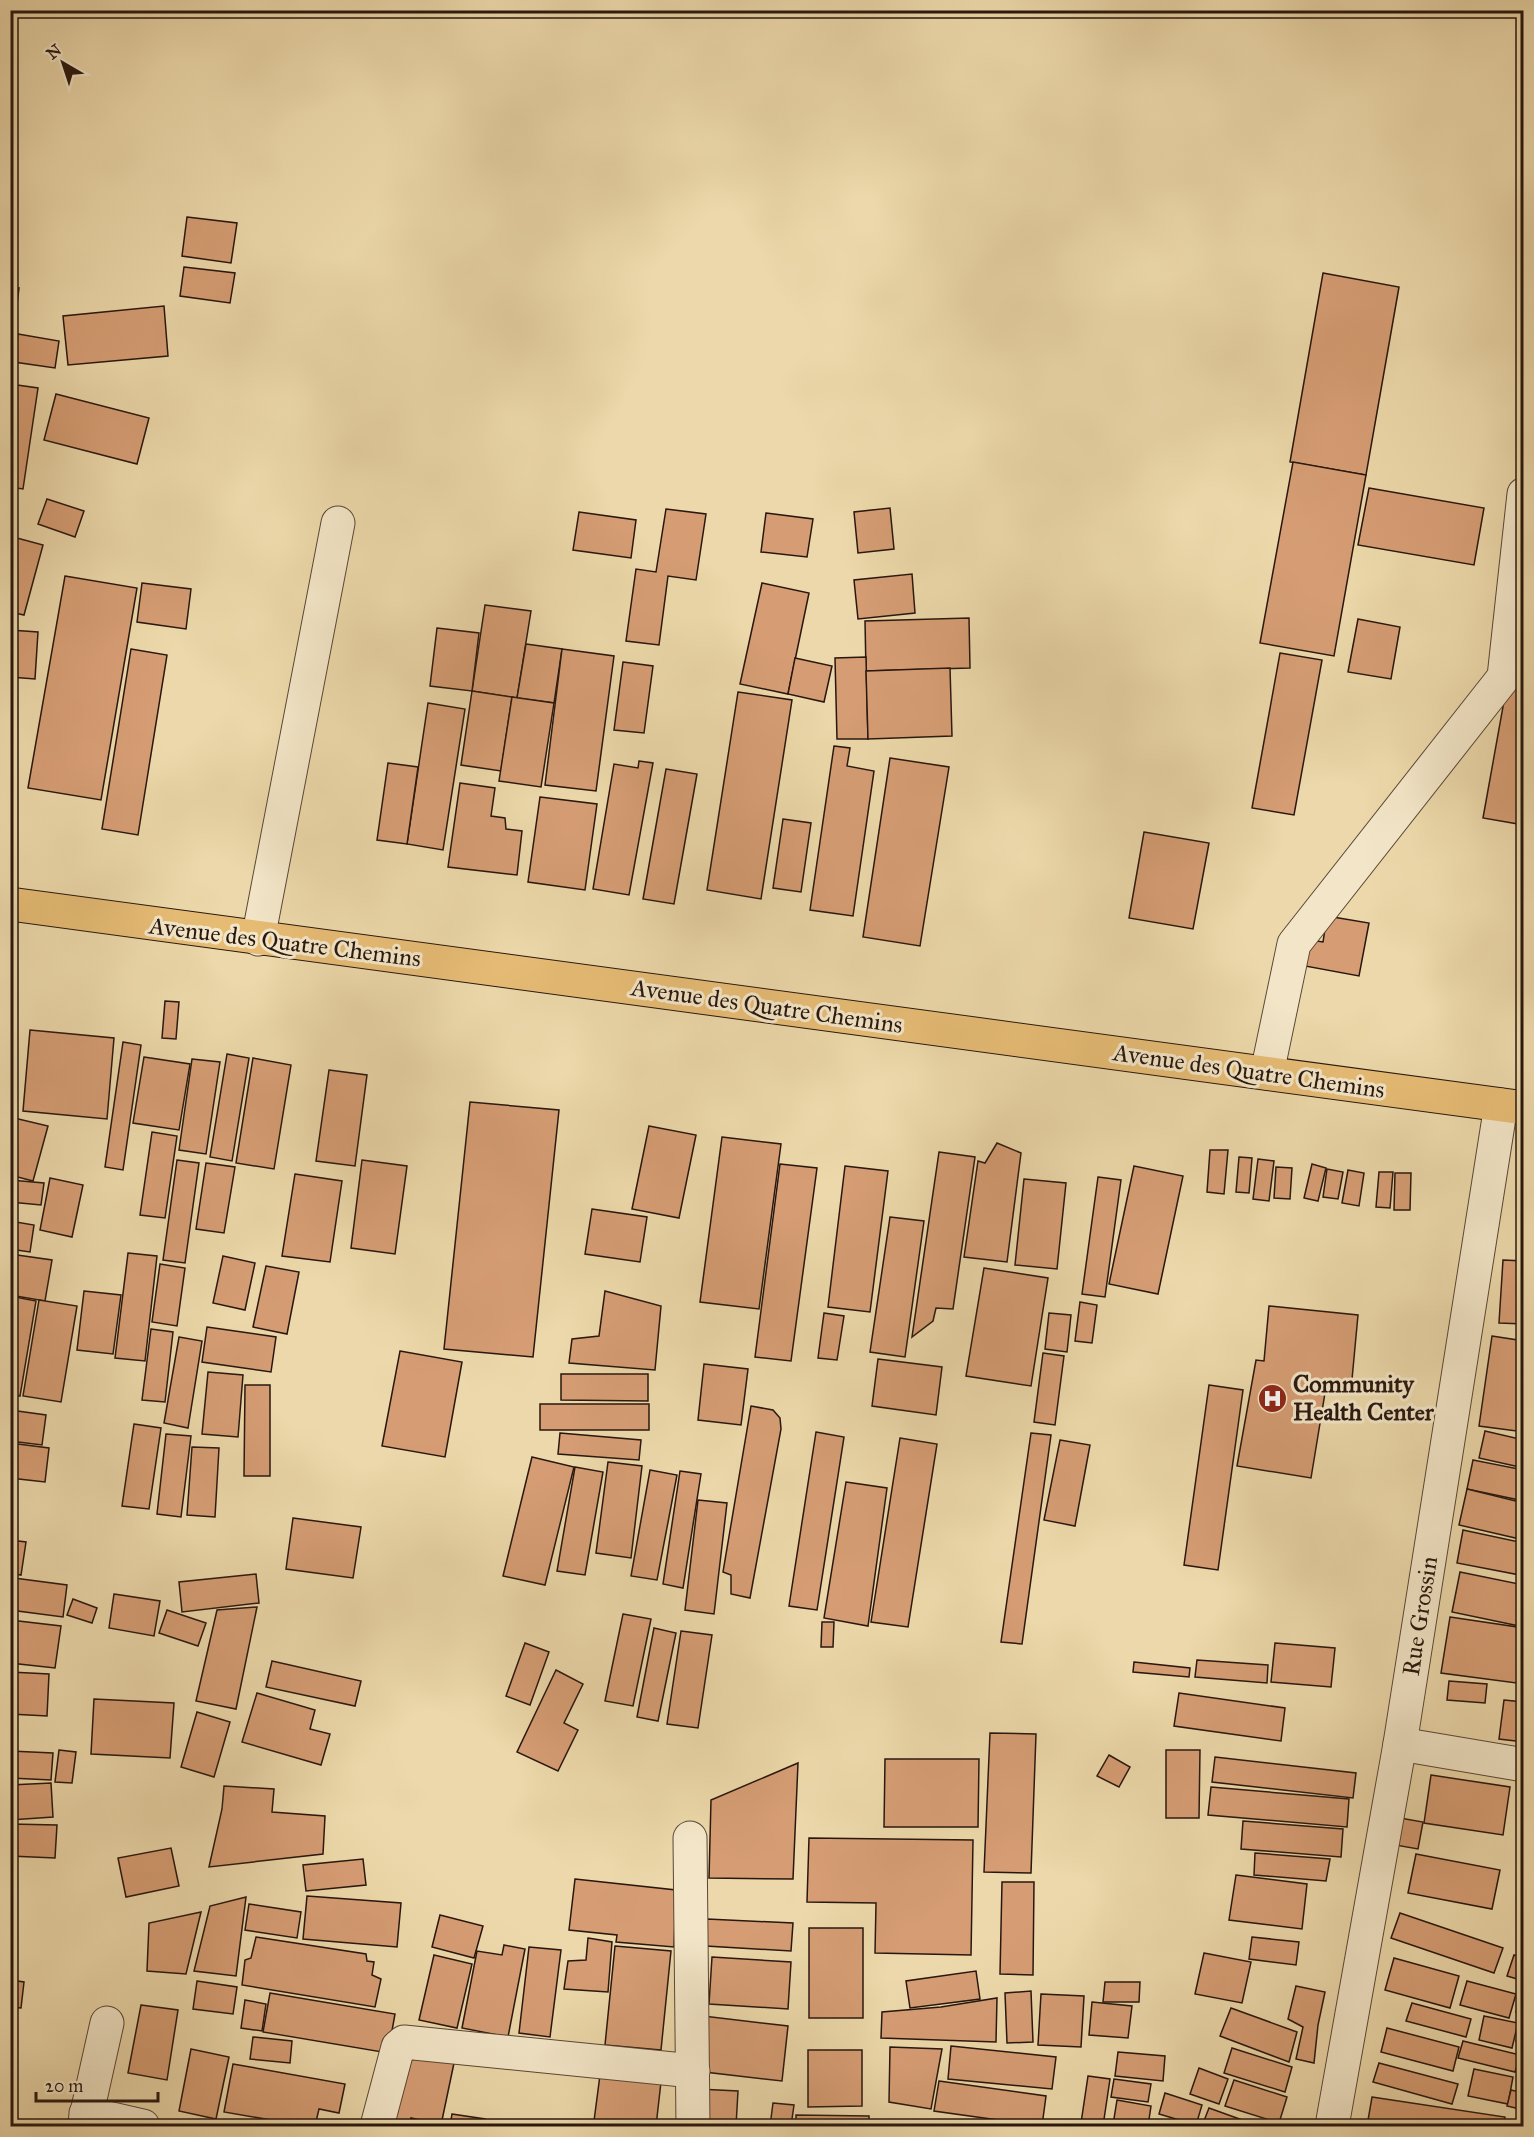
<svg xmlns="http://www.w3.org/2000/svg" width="1534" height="2137" font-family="'IM FELL Great Primer',serif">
<rect width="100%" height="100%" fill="#ecd8aa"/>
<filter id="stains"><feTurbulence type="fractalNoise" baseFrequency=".00333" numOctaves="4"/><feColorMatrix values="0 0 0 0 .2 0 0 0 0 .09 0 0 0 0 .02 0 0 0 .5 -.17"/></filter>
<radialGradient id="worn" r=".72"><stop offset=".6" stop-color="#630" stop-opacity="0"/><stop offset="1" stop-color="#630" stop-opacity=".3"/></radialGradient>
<g fill="#d69d74" stroke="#28170f" stroke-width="1.5">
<polygon points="187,217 237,223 231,263 182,256"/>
<polygon points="184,267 235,273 230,303 180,296"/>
<polygon points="1323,273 1399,287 1366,475 1290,462"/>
<polygon points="10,287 19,288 12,346 10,346"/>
<polygon points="164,306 168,356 68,365 63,316"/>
<polygon points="18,334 59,341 55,368 14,362"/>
<polygon points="10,384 38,388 23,489 10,487"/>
<polygon points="56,394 149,418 137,464 44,440"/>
<polygon points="1293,462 1366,475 1334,656 1260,643"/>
<polygon points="1369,488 1484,508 1474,565 1358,545"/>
<polygon points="47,499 84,511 75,537 38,524"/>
<polygon points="890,508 894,549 858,553 854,512"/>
<polygon points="666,509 706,514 696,580 668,576 659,645 626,641 636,569 656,572"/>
<polygon points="579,512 636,520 631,558 573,550"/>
<polygon points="766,513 813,519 807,557 761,552"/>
<polygon points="17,538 43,545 24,615 10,612 10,562"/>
<polygon points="912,574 915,613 858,619 854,580"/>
<polygon points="65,576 137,588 101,800 28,788"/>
<polygon points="142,583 191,589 186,629 137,622"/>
<polygon points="762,583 809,593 788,694 740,684"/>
<polygon points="1522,601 1524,601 1524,825 1483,818"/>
<polygon points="485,605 531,611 517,698 472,691"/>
<polygon points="969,618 970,668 866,671 865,621"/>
<polygon points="1358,619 1400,627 1391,679 1348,672"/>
<polygon points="437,628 479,633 472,691 430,686"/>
<polygon points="10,630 38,632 35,679 10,677"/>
<polygon points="526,644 562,649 554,703 517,698"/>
<polygon points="131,649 167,655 138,835 102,829"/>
<polygon points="562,649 614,656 596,791 545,785"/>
<polygon points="1280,653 1322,660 1294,815 1252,808"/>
<polygon points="866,657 868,739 837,739 835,658"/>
<polygon points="795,658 832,666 824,702 788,694"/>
<polygon points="623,662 653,666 644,733 614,730"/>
<polygon points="950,668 952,736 868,739 866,671"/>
<polygon points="472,691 512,697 501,771 461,765"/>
<polygon points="738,692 792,700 761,899 707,890"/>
<polygon points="512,697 554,703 541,787 499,781"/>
<polygon points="428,703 465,709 443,850 407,844"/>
<polygon points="834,746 850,748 847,766 874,771 853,916 810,910"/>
<polygon points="890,758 949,767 920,946 863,937"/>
<polygon points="639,761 653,763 629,895 593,889 614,764 638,768"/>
<polygon points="388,763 418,767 407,844 377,840"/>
<polygon points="666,769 697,774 674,904 643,899"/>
<polygon points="460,783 495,788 491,816 505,818 506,829 522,831 517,875 448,867"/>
<polygon points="540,797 597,804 585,890 528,882"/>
<polygon points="783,819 811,823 801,892 773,888"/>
<polygon points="1144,832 1209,843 1193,929 1129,918"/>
<polygon points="1327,916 1369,923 1359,976 1305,966 1310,940 1323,942"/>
<polygon points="165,1001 179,1002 176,1039 162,1038"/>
<polygon points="30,1030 114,1038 107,1119 23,1111"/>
<polygon points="123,1042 141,1045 123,1170 105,1167"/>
<polygon points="227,1054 249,1058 232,1161 210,1157"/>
<polygon points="144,1057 190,1064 179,1130 133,1123"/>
<polygon points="253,1058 291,1065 274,1169 236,1163"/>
<polygon points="192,1059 220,1062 206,1154 179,1150"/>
<polygon points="329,1070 367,1075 355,1166 316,1161"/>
<polygon points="470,1102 559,1110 533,1357 444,1349"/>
<polygon points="10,1117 48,1126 33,1181 10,1175"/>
<polygon points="649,1126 696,1135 679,1218 632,1209"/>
<polygon points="152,1132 177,1136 165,1218 140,1215"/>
<polygon points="722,1137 781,1144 759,1309 700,1302"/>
<polygon points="997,1143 1021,1153 1007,1262 964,1257 978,1161 985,1163"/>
<polygon points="1210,1150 1228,1150 1224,1194 1207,1192"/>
<polygon points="939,1152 975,1157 953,1309 936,1308 933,1321 912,1337"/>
<polygon points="1239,1157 1252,1158 1249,1193 1236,1192"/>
<polygon points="1258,1159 1274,1161 1269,1201 1253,1199"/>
<polygon points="177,1160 199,1163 185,1263 163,1260"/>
<polygon points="362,1160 407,1166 395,1254 351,1248"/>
<polygon points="206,1163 235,1167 224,1233 196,1229"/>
<polygon points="780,1164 817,1168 791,1361 755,1357"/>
<polygon points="1312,1164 1326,1168 1318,1201 1304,1198"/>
<polygon points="845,1166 888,1171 870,1312 828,1307"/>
<polygon points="1134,1166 1183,1176 1158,1294 1109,1284"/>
<polygon points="1276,1167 1292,1168 1290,1199 1274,1198"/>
<polygon points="1327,1169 1343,1172 1338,1199 1323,1197"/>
<polygon points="1348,1170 1364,1173 1359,1206 1342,1203"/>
<polygon points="1379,1172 1393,1172 1390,1208 1376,1207"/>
<polygon points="1395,1173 1411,1173 1410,1210 1394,1210"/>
<polygon points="295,1174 342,1181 330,1262 282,1256"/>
<polygon points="1098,1177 1121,1180 1105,1297 1082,1294"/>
<polygon points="50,1178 83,1185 72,1237 40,1230"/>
<polygon points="1024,1179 1066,1183 1057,1269 1015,1265"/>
<polygon points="10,1180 44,1183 41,1205 10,1202"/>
<polygon points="592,1209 647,1217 640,1262 585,1254"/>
<polygon points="890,1217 924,1221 905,1357 870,1352"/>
<polygon points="10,1221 34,1225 30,1252 10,1249"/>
<polygon points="128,1253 157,1256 145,1361 115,1358"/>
<polygon points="10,1254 52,1260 45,1301 10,1295"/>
<polygon points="223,1256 255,1263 245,1310 213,1303"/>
<polygon points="1503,1260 1524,1261 1524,1324 1499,1323"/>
<polygon points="160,1264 185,1268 177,1326 152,1322"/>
<polygon points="266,1266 299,1272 287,1334 253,1327"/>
<polygon points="984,1268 1048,1278 1031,1386 966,1376"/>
<polygon points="84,1291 121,1295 113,1354 77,1350"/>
<polygon points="605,1291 661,1306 655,1370 569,1363 572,1339 599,1336"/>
<polygon points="10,1296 36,1301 20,1396 10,1394"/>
<polygon points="39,1300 77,1306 61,1402 23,1396"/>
<polygon points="1080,1302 1097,1305 1092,1343 1075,1341"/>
<polygon points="1269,1306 1358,1315 1351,1390 1326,1387 1311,1478 1237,1466 1256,1360 1264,1361"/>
<polygon points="824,1313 844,1316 837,1360 818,1358"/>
<polygon points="1049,1313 1071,1315 1067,1352 1045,1349"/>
<polygon points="207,1327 276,1337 271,1372 202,1362"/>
<polygon points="151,1329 173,1332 165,1402 142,1400"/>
<polygon points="1492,1336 1524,1341 1524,1432 1479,1426"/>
<polygon points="179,1337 202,1341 188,1428 164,1423"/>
<polygon points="400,1351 462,1362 445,1457 382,1446"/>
<polygon points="1043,1353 1064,1356 1055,1425 1034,1422"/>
<polygon points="878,1359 942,1367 936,1415 872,1406"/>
<polygon points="704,1364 748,1369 741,1425 698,1420"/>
<polygon points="208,1372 243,1375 238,1437 202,1434"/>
<polygon points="561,1374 648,1374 648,1401 561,1400"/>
<polygon points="245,1385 270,1385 270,1476 244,1476"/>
<polygon points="1209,1385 1243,1390 1218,1570 1184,1565"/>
<rect x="540" y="1404" width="109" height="26"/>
<polygon points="751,1406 773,1410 780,1418 781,1429 750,1598 731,1594 731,1575 723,1572"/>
<polygon points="10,1410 46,1415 42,1445 10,1441"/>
<polygon points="134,1424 161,1428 149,1509 122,1506"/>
<polygon points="1485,1431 1524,1440 1524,1468 1479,1458"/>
<polygon points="816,1432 844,1437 817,1610 789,1606"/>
<polygon points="560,1433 641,1440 639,1460 558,1454"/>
<polygon points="1031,1433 1051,1435 1022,1644 1001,1642"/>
<polygon points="166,1434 191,1436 181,1517 157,1514"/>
<polygon points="900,1438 937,1444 908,1627 871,1622"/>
<polygon points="1060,1440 1090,1445 1075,1526 1044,1520"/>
<polygon points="10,1443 49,1448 45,1482 10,1478"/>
<polygon points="192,1447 219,1448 215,1517 187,1515"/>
<polygon points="532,1457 574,1467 545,1585 503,1576"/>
<polygon points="1473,1460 1524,1470 1524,1501 1467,1489"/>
<polygon points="608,1462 642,1466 631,1558 596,1553"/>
<polygon points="575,1467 603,1472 585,1575 557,1571"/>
<polygon points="650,1470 677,1475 657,1580 631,1576"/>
<polygon points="680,1471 701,1474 683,1588 663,1584"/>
<polygon points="846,1482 887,1488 868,1626 824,1618"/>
<polygon points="1467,1489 1524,1503 1524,1540 1459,1525"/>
<polygon points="698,1500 727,1503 714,1614 685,1610"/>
<polygon points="293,1518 361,1527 353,1578 286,1569"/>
<polygon points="1463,1530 1524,1543 1520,1575 1457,1563"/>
<polygon points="10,1540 26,1542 21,1575 10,1573"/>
<polygon points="1460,1572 1524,1585 1524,1627 1452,1612"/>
<polygon points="256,1574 259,1603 182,1612 179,1582"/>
<polygon points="14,1578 67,1585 63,1617 10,1610"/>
<polygon points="114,1594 160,1601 154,1636 109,1628"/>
<polygon points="73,1599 97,1608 92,1623 67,1615"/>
<polygon points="257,1607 236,1709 196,1701 217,1610"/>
<polygon points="167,1610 206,1623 198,1646 159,1633"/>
<polygon points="623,1614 651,1619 633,1706 605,1701"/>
<polygon points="1450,1617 1524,1628 1524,1684 1441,1673"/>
<polygon points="10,1620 61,1626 55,1668 10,1663"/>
<polygon points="822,1622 834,1622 833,1647 821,1647"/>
<polygon points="654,1628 676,1633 658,1721 637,1717"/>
<polygon points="681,1631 712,1635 698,1728 667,1724"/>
<polygon points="525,1643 549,1652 530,1705 506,1696"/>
<polygon points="1275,1643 1335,1648 1331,1687 1271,1682"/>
<polygon points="1197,1660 1268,1665 1267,1683 1195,1677"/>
<polygon points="272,1661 361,1681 355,1706 266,1687"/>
<polygon points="1134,1662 1190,1668 1189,1677 1133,1672"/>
<polygon points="556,1670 583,1684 564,1723 578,1730 558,1771 517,1752"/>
<polygon points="10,1672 49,1674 47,1716 10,1714"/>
<polygon points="1449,1681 1487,1684 1485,1703 1447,1700"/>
<polygon points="257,1693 315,1710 310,1729 330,1734 321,1765 242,1742"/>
<polygon points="1179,1693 1285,1708 1281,1741 1174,1726"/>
<polygon points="94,1699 174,1703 170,1758 91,1754"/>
<polygon points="1504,1700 1524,1702 1524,1742 1499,1739"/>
<polygon points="197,1712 230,1722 214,1777 181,1767"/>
<polygon points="990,1733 1036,1734 1031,1873 984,1872"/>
<polygon points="59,1750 76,1752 72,1783 55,1782"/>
<polygon points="1166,1750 1200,1750 1199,1818 1166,1818"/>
<polygon points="10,1751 53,1753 51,1780 10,1778"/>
<polygon points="1109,1755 1130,1767 1119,1787 1097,1776"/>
<polygon points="1215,1757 1356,1773 1353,1798 1212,1782"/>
<polygon points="885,1759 979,1759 978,1827 884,1827"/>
<polygon points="798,1763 793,1879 709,1878 711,1800"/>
<polygon points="1431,1775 1510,1787 1503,1835 1424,1823"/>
<polygon points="51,1783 53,1817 10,1820 10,1785"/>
<polygon points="224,1786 274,1789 272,1812 325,1816 323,1854 209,1867 222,1809"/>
<polygon points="1211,1787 1349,1799 1347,1827 1208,1815"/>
<polygon points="1400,1818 1423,1822 1418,1849 1395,1845"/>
<polygon points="1243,1821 1343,1829 1341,1857 1241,1849"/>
<polygon points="10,1824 57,1825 55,1858 10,1856"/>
<polygon points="809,1838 973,1840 971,1955 875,1953 876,1903 807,1902"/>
<polygon points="171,1848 179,1886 126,1897 118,1858"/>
<polygon points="1255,1853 1330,1859 1326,1881 1254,1875"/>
<polygon points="1416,1854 1500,1870 1492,1909 1408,1893"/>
<polygon points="363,1859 366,1885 306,1891 303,1865"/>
<polygon points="1236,1875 1307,1884 1302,1929 1229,1920"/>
<polygon points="575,1879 676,1890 674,1947 616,1942 617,1935 569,1930"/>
<polygon points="1002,1882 1034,1882 1033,1975 1000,1974"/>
<polygon points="307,1896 401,1903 397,1947 303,1939"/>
<polygon points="246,1897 236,1976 194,1971 210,1906"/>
<polygon points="249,1904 301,1912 297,1938 245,1930"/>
<polygon points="201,1912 186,1974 147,1971 149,1923"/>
<polygon points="1400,1913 1503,1948 1494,1973 1391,1938"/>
<polygon points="440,1915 483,1926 474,1958 432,1947"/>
<polygon points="707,1919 793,1923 791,1951 706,1946"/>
<rect x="809" y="1928" width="54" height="90"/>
<polygon points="256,1937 366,1954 367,1961 374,1962 372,1975 381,1979 375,2007 242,1985 245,1960 251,1958"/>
<polygon points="1252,1937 1299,1942 1296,1965 1249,1959"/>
<polygon points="588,1938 612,1942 608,1992 564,1989 568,1961 586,1960"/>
<polygon points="504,1945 525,1949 508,2037 462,2028 477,1951 502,1955"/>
<polygon points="615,1946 671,1951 661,2050 605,2045"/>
<polygon points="529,1947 561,1950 550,2037 519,2033"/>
<polygon points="1204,1953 1251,1962 1242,2003 1195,1994"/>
<polygon points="434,1955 472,1964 457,2028 419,2020"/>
<polygon points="1514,1955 1524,1958 1524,1981 1507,1976"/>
<polygon points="712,1957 791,1962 788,2009 709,2004"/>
<polygon points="1394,1958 1459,1976 1450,2008 1385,1990"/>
<polygon points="976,1971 980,1999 910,2008 906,1981"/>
<polygon points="10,1980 24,1982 21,2008 10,2007"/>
<polygon points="197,1981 237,1987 233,2014 193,2009"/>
<polygon points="1467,1981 1516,1994 1509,2018 1460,2005"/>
<polygon points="1105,1982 1140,1982 1139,2002 1103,2002"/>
<polygon points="1296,1986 1325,1992 1318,2025 1314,2063 1296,2059 1303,2027 1288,2019"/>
<polygon points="1522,1989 1524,1990 1524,2014 1516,2012"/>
<polygon points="1031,1991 1033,2042 1007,2043 1005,1993"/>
<polygon points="270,1993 395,2014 388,2053 263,2032"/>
<polygon points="1041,1994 1084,1996 1081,2047 1038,2045"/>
<polygon points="997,1998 996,2042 881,2038 882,2012 941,2007"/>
<polygon points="245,2000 266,2004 262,2031 241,2028"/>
<polygon points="1092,2002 1132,2006 1128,2038 1089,2035"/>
<polygon points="1412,2003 1471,2019 1466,2037 1406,2021"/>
<polygon points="141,2005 178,2010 167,2080 128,2073"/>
<polygon points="1231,2008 1297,2032 1289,2062 1220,2036"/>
<polygon points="703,2016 788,2026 782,2081 696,2071"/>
<polygon points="1484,2016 1518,2023 1512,2048 1479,2040"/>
<polygon points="1524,2021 1524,2043 1516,2041"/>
<polygon points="1387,2028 1459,2047 1453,2071 1381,2052"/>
<polygon points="253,2037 292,2041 290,2063 250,2059"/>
<polygon points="1463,2041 1520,2055 1515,2072 1458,2058"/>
<polygon points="951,2046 1056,2057 1052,2089 948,2079"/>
<polygon points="890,2047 942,2049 931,2109 889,2102"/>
<polygon points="1232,2048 1292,2067 1285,2092 1224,2073"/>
<polygon points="191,2049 229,2057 216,2119 179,2111"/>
<polygon points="808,2050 862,2050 862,2106 808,2107"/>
<polygon points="1118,2052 1165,2056 1163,2081 1115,2076"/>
<polygon points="404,2053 454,2063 441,2125 411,2118 409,2126 389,2126"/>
<polygon points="1379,2063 1458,2084 1452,2104 1373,2082"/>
<polygon points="233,2064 345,2084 339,2113 319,2109 315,2126 306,2126 224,2112"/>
<polygon points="1199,2068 1228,2079 1219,2104 1190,2094"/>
<polygon points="1474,2069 1513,2077 1508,2104 1468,2096"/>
<polygon points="600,2075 661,2082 656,2126 594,2121"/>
<polygon points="1088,2076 1110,2079 1103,2126 1081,2123"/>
<polygon points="1114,2079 1151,2084 1148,2102 1111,2097"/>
<polygon points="1234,2080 1287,2097 1279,2123 1225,2106"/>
<polygon points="939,2081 1046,2096 1042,2126 934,2111"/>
<polygon points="698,2089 738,2091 736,2126 697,2126"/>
<polygon points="1511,2090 1524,2093 1524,2110 1507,2106"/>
<polygon points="1165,2093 1202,2105 1196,2125 1159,2114"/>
<polygon points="1372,2097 1505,2117 1503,2126 1367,2126"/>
<polygon points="1117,2100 1151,2106 1148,2126 1113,2125"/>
<polygon points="773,2103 794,2105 791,2126 770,2126"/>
<polygon points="1209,2108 1259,2126 1202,2126"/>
<polygon points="452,2114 485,2119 484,2126 450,2126"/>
<polygon points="796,2115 869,2116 869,2126 796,2126"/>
<polygon points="902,2121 936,2125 936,2126 901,2126"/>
<polygon points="937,2122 966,2126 937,2126"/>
<polygon points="599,2123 636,2126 598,2126"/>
</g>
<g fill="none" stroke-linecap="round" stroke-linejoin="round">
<defs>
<g id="minor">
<polyline points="258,939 338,523"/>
<polyline points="1267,1073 1294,944 1504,677 1524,494"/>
<polyline points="1400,1744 1524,1765"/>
<polyline points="690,1838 693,2126"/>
<polyline points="86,2113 143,2126"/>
<polyline points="84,2126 107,2023"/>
<polyline points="377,2126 398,2047 404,2042 693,2071"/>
<polyline points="1332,2126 1400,1744 1501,1105"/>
</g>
<polyline id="major" points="10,904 1524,1108"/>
</defs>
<use href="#minor" stroke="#594736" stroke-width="35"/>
<use href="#major" stroke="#28170f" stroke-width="35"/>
<use href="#minor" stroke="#f3e6c8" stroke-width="33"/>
<use href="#major" stroke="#e6bc75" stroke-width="33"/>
</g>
<defs>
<symbol id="hospital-disc" viewBox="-11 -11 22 22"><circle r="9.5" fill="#8f2418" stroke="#f3e6c8"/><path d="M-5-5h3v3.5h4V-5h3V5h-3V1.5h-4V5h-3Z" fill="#fff"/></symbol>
</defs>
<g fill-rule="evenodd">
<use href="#hospital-disc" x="1256" y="1382" width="33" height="33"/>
</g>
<g text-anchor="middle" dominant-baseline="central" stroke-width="6" stroke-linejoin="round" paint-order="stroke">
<g font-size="24" fill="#28170f" stroke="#f3e6c8">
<text transform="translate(285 942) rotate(7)">Avenue des Quatre Chemins</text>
<text transform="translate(767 1006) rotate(8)">Avenue des Quatre Chemins</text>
<text transform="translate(1249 1071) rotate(8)">Avenue des Quatre Chemins</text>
<text transform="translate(1420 1616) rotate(-81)">Rue Grossin</text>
</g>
<g font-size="24" font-weight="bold" fill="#28170f" stroke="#f3e6c8" text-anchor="start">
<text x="1293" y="1384">Community<tspan x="1293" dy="28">Health Center</tspan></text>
</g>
</g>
<rect width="1534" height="2137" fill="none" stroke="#ecd8aa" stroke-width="36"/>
<rect x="12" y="12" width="1510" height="2113" fill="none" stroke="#28170f" stroke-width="3"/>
<rect x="18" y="18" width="1498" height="2101" fill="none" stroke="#28170f" stroke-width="1.5"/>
<g transform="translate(63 63) rotate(321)" stroke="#f3e6c8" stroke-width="4.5" paint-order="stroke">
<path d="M0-4.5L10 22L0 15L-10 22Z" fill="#28170f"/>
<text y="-9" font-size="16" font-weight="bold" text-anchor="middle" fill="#28170f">N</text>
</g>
<path d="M36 2092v9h122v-9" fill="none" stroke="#28170f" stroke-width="3"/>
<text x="45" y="2092" font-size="18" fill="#28170f" stroke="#f3e6c8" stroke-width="4.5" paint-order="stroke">20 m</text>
<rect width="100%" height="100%" filter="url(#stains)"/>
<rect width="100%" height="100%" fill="url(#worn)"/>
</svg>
